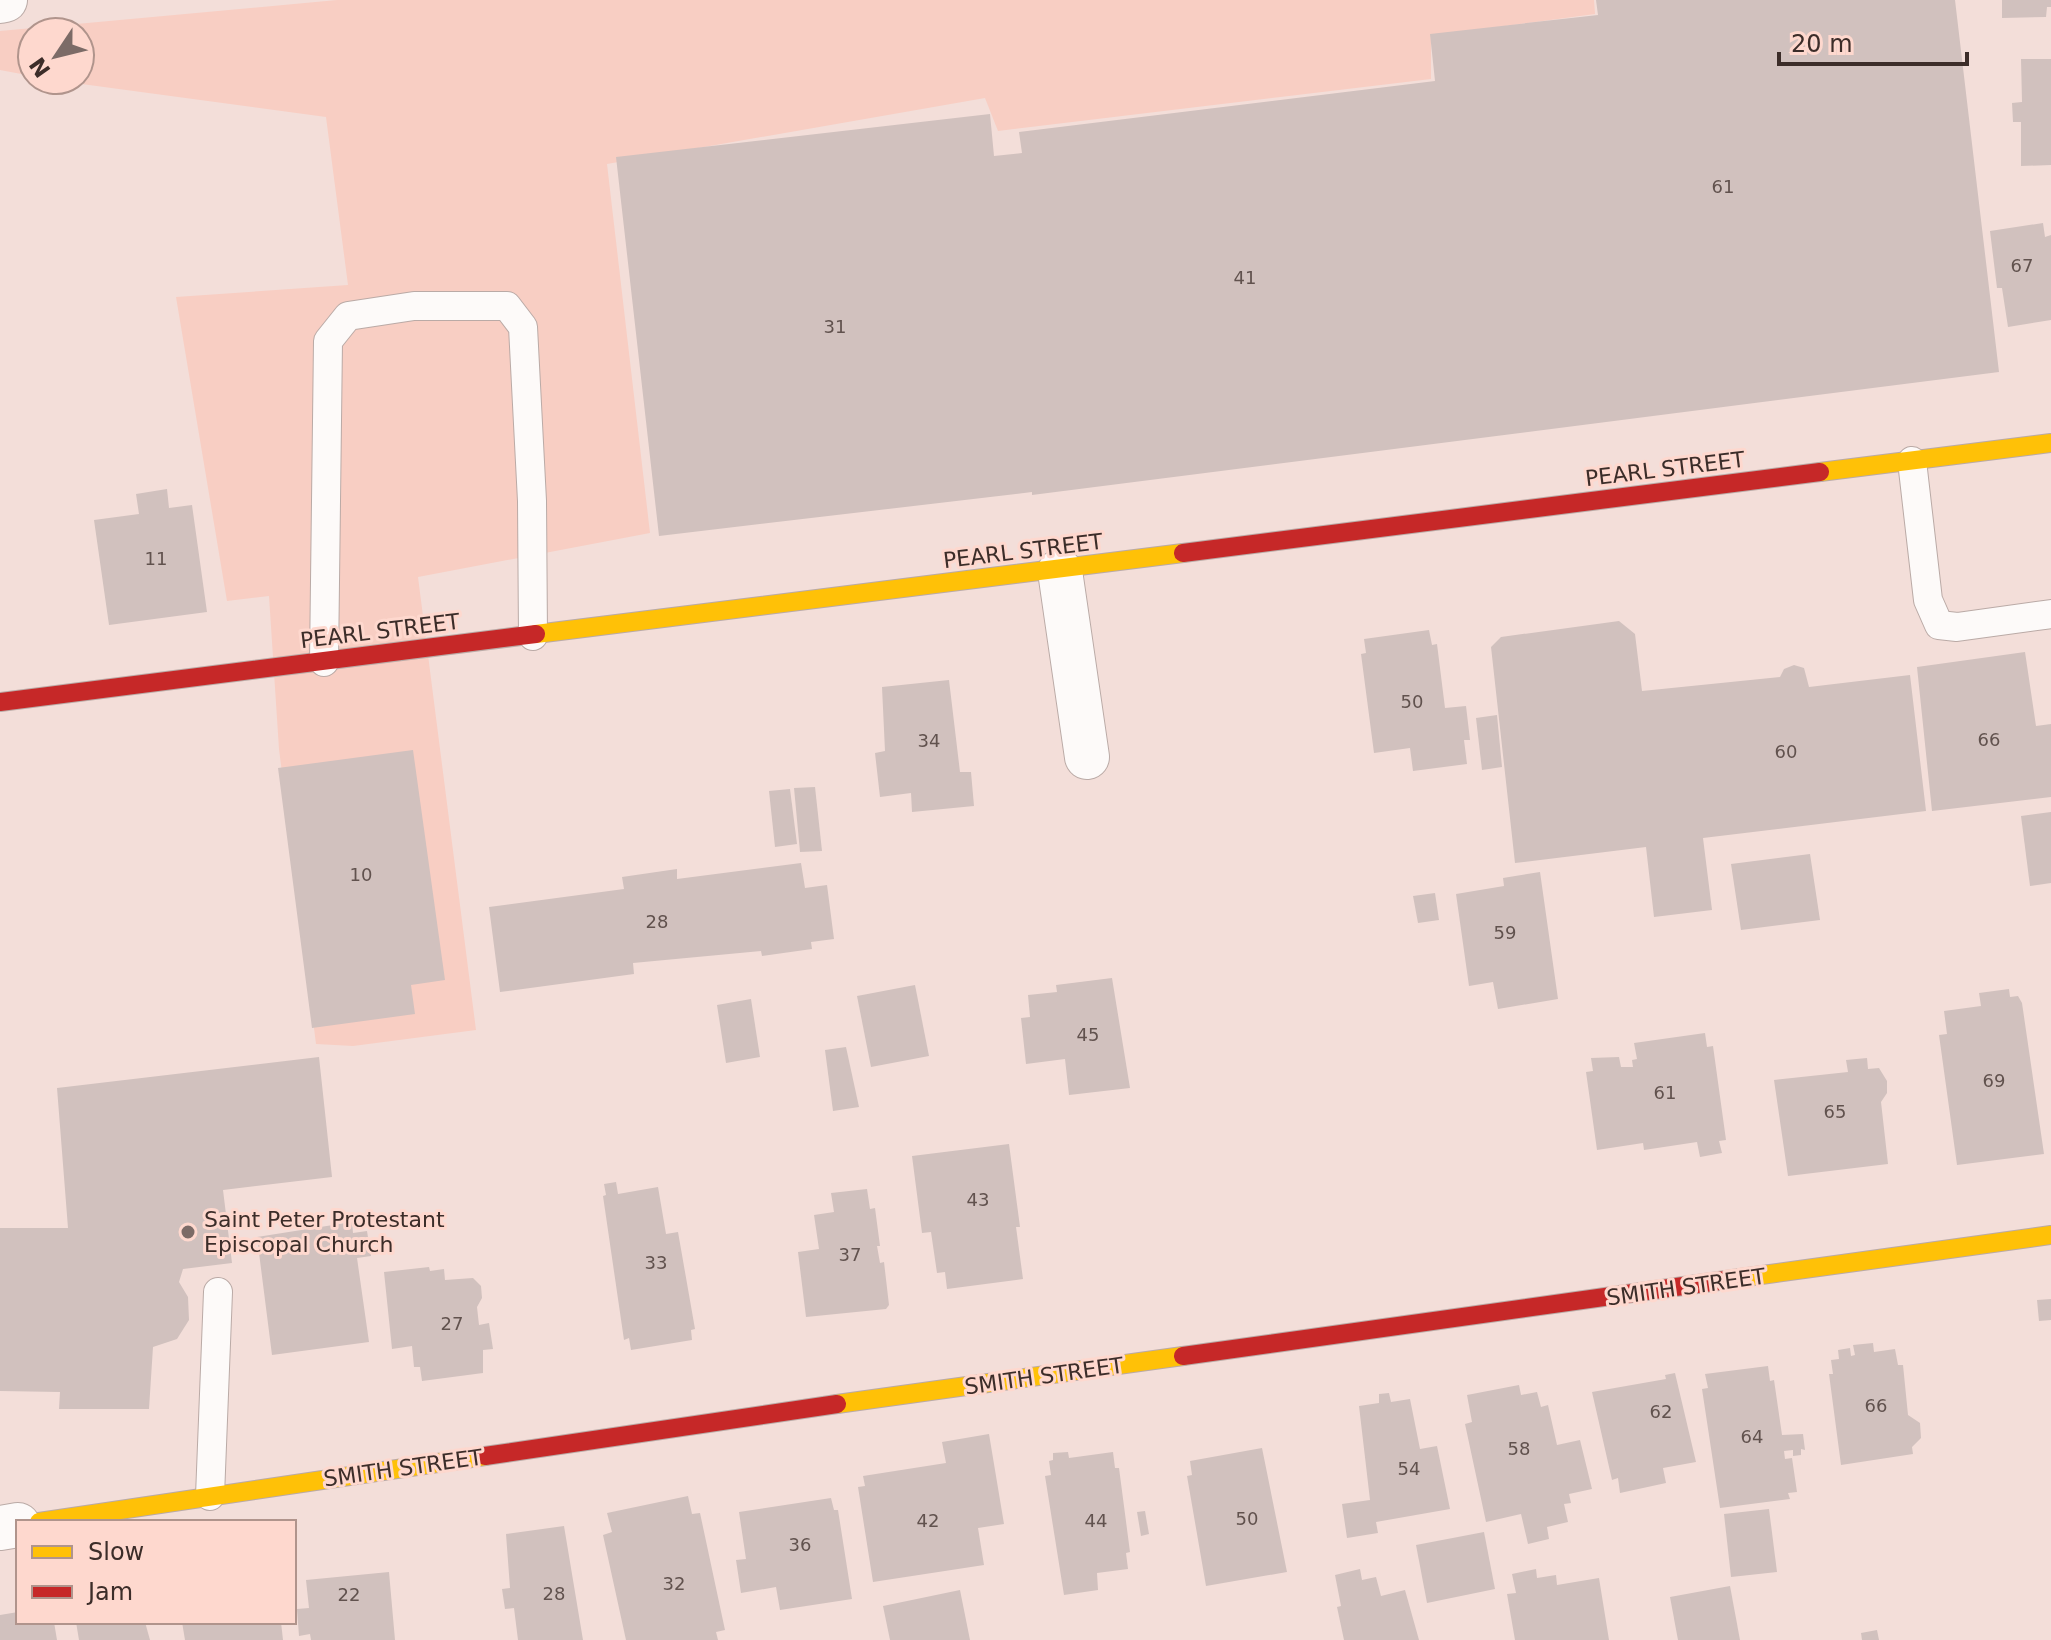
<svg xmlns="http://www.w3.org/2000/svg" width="2051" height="1640" font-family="'DejaVu Sans',sans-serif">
<rect width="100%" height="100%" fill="#f3ded9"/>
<polygon fill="#f8cec3" points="337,0 1594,0 1595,14 1431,36 1431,79 998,131 985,98 607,164 650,533 418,577 476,1030 353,1046 316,1044 279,749 269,596 227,601 176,297 348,285 326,117 52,80 80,80 80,32 32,32 32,76 0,70 0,31"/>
<g fill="#d1c1be">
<polygon points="1596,0 1955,0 1999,372 1032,495 1032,492 659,536 616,157 990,114 994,156 1022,153 1019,132 1435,81 1430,34 1598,15"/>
<polygon points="2002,0 2051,0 2051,7 2047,7 2046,17 2002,18"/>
<polygon points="2021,59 2051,59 2051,165 2021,166 2021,122 2013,122 2012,103 2022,102"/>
<polygon points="2043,223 2045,237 2051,235 2051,320 2008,327 2002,288 1997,288 1990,231"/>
<polygon points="167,489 169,508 192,505 207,612 109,625 94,520 139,514 136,494"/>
<polygon points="1619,621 1635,634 1642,691 1780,677 1784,669 1794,665 1804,668 1809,687 1910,675 1926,811 1703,838 1712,910 1654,917 1646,847 1515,863 1491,647 1501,637"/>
<polygon points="1429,630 1432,645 1437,644 1445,708 1466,706 1470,740 1464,740 1467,764 1413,771 1410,748 1374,753 1361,654 1366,653 1364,639"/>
<polygon points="2025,652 2036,726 2051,724 2051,797 1932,811 1917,667"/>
<polygon points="949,680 960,772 971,772 974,806 912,812 911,793 880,797 875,753 885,751 882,687"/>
<polygon points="1497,715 1502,767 1482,770 1476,718"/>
<polygon points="413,750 445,980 411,985 415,1014 312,1028 278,768"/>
<polygon points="815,787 822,851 800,852 794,788"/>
<polygon points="790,789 797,844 775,847 769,791"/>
<polygon points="2051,812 2051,883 2030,886 2021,816"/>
<polygon points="1810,854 1820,920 1741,930 1731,864"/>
<polygon points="801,863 805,888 827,885 834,939 811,942 812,949 762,956 761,951 633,963 634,974 500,992 489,907 624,889 622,877 677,869 677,879"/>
<polygon points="1540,872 1558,999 1498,1009 1493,982 1469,986 1456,894 1504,886 1503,878"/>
<polygon points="1435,893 1439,920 1418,923 1413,896"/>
<polygon points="1112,978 1130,1088 1069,1095 1065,1059 1026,1064 1021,1018 1030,1017 1028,995 1057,992 1056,985"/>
<polygon points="915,985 929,1056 871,1067 857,996"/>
<polygon points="2009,989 2010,997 2018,996 2022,1003 2044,1154 1957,1165 1939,1035 1947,1034 1944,1011 1981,1006 1979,993"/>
<polygon points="751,999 760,1057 726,1063 717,1005"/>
<polygon points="1705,1033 1707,1047 1713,1046 1726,1140 1719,1141 1722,1153 1700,1157 1697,1142 1644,1150 1643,1143 1597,1150 1586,1072 1593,1071 1591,1058 1619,1057 1621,1067 1633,1067 1632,1060 1637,1059 1634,1043"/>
<polygon points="846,1047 859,1107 833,1111 825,1050"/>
<polygon points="319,1057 332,1177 223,1190 232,1263 183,1269 179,1282 188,1297 189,1320 177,1339 153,1347 149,1409 59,1409 60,1392 0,1391 0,1228 68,1228 57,1088"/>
<polygon points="1867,1058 1868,1069 1879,1068 1887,1081 1887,1093 1881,1102 1888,1164 1788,1176 1774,1080 1848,1072 1846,1060"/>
<polygon points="1009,1144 1020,1227 1016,1227 1023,1279 947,1289 945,1272 937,1273 931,1232 922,1233 912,1156"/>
<polygon points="616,1182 618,1194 658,1187 666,1234 678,1232 695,1329 691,1330 692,1340 631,1350 629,1338 624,1340 603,1196 606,1195 604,1184"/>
<polygon points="867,1189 870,1209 875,1208 880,1246 877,1246 880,1263 884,1262 889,1305 886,1309 806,1317 798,1252 819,1249 814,1215 834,1212 831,1193"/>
<polygon points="352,1222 353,1233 367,1231 371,1256 357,1258 369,1342 272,1355 257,1237"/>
<polygon points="429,1267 430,1271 444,1269 445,1280 473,1278 481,1286 482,1298 477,1307 479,1325 489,1323 493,1349 483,1350 483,1373 422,1381 420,1367 414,1367 412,1346 392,1349 384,1272"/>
<polygon points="2051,1299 2051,1320 2039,1321 2037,1300"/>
<polygon points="1873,1343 1874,1352 1895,1349 1898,1365 1903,1365 1908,1415 1920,1423 1921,1438 1912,1447 1913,1454 1841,1465 1829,1374 1833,1374 1831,1360 1839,1359 1838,1350 1850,1348 1851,1356 1855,1355 1853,1345"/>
<polygon points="1768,1366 1770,1381 1774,1380 1782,1435 1803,1434 1805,1450 1801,1449 1801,1455 1793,1456 1793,1450 1784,1451 1785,1459 1792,1458 1797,1492 1788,1493 1790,1499 1720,1508 1702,1389 1708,1388 1705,1374"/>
<polygon points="1675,1373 1696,1462 1663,1468 1666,1483 1620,1493 1618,1478 1612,1480 1592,1392 1666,1379 1665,1375"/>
<polygon points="1519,1385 1521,1395 1537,1392 1541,1407 1548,1405 1557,1445 1580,1440 1592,1489 1569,1494 1571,1503 1564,1504 1568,1522 1547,1527 1549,1539 1528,1544 1521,1514 1486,1522 1465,1424 1472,1422 1467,1395"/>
<polygon points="1389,1393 1391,1402 1410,1399 1420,1449 1437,1446 1450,1509 1376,1522 1378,1533 1347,1538 1342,1504 1370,1500 1359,1406 1379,1403 1379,1394"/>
<polygon points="989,1434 1004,1524 978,1528 984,1565 873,1582 858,1487 865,1486 863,1476 946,1463 942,1442"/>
<polygon points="1262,1448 1287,1572 1206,1586 1187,1476 1192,1475 1190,1461"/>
<polygon points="1068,1452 1069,1458 1113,1452 1115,1468 1119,1468 1130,1552 1126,1553 1128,1569 1097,1573 1098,1590 1064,1595 1045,1476 1051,1475 1049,1461 1053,1460 1053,1453"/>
<polygon points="688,1496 692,1514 700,1513 725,1630 716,1632 718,1640 626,1640 603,1535 612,1532 607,1513"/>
<polygon points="831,1498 834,1510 838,1510 852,1599 780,1610 776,1587 741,1593 736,1560 746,1559 739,1512"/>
<polygon points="1769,1509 1777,1572 1731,1577 1724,1514"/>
<polygon points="1145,1511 1149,1534 1141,1536 1137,1512"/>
<polygon points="564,1526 583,1640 518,1640 514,1608 505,1609 502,1589 510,1588 506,1534"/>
<polygon points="1484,1532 1495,1589 1427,1603 1416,1545"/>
<polygon points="1360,1569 1362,1580 1376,1577 1381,1596 1405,1590 1419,1640 1344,1640 1337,1607 1341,1606 1335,1575"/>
<polygon points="1536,1569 1537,1578 1556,1575 1557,1585 1599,1578 1609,1640 1515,1640 1507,1594 1516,1593 1512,1574"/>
<polygon points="389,1572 395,1640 311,1640 310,1634 299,1636 297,1609 309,1608 306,1580"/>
<polygon points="1730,1586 1740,1640 1678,1640 1670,1597"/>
<polygon points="960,1590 970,1640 890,1640 883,1606"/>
<polygon points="18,1612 18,1622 54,1622 57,1640 0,1640 0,1615"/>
<polygon points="76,1622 145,1622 150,1640 79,1640"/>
<polygon points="182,1622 281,1622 283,1640 185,1640"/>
<polygon points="1877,1630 1879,1640 1862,1640 1861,1633"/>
</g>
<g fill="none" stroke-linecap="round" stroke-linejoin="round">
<defs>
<g id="lane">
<polyline points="1912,461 1928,600 1939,625 1957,627 2051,614"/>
<polyline points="324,662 328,341 348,316 414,306 507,306 523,327 532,501 533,636"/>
<polyline points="210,1496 218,1292"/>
</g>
<g id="street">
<polyline points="0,1 5,0"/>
<polyline points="1060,571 1087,757"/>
<polyline points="0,1528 18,1525"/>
</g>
<g id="slow">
<polyline points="1820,472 2051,443"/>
<polyline points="536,634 1183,553"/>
<polyline points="1733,1279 2051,1235"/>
<polyline points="837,1404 1183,1356"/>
<polyline points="39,1522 485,1456"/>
</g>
<g id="jam">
<polyline points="1183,553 1820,472"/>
<polyline points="0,702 536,634"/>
<polyline points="1183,1356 1733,1279"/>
<polyline points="485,1456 837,1404"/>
</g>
</defs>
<use href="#lane" stroke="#baaaa6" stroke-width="30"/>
<use href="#street" stroke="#baaaa6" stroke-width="46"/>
<use href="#slow" stroke="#baaaa6" stroke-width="20"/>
<use href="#jam" stroke="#baaaa6" stroke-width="20"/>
<use href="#lane" stroke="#fdfaf9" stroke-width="28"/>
<use href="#street" stroke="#fdfaf9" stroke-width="44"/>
<use href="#slow" stroke="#ffc107" stroke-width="18"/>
<use href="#jam" stroke="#c62828" stroke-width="18"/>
</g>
<circle fill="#7c6b67" stroke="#fed8ce" stroke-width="3" cx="188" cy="1232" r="8"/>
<g text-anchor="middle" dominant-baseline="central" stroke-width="6" stroke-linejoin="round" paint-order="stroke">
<g font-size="18" fill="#61524e">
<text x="1723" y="186">61</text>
<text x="2022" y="265">67</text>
<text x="1245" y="277">41</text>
<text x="835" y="326">31</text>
<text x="156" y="558">11</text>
<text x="1412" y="701">50</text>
<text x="1989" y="739">66</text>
<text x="929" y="740">34</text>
<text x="1786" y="751">60</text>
<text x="361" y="874">10</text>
<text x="657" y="921">28</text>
<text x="1505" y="932">59</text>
<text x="1088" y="1034">45</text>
<text x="1994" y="1080">69</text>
<text x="1665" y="1092">61</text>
<text x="1835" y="1111">65</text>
<text x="978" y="1199">43</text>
<text x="850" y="1254">37</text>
<text x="656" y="1262">33</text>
<text x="452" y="1323">27</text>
<text x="1876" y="1405">66</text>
<text x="1661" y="1411">62</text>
<text x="1752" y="1436">64</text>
<text x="1519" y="1448">58</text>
<text x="1409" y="1468">54</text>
<text x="1247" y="1518">50</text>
<text x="928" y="1520">42</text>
<text x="1096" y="1520">44</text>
<text x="800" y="1544">36</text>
<text x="674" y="1583">32</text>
<text x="554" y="1593">28</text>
<text x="349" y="1594">22</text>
</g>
<g font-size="22" fill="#3c2d29" stroke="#fed8ce">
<text transform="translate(1665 469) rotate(-7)">PEARL STREET</text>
<text transform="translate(1023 551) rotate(-7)">PEARL STREET</text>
<text transform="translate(380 631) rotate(-7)">PEARL STREET</text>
<text transform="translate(1686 1287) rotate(-8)">SMITH STREET</text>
<text transform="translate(1044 1376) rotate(-8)">SMITH STREET</text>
<text transform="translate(403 1468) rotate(-8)">SMITH STREET</text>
</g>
<g font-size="22" fill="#3c2d29" stroke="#fed8ce" text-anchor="start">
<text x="204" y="1219">Saint Peter Protestant<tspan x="204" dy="25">Episcopal Church</tspan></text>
</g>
</g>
<rect x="16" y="1520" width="280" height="104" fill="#fed8ce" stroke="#b0948c" stroke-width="2"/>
<rect x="32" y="1546" width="40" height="12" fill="#ffc107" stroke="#b0948c" stroke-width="2"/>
<text x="88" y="1560" font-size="24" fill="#3c2d29">Slow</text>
<rect x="32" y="1586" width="40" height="12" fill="#c62828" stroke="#b0948c" stroke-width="2"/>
<text x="88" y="1600" font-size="24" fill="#3c2d29">Jam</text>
<g transform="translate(56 56) rotate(235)"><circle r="38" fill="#fed8ce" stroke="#b0948c" stroke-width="2"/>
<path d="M0-6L14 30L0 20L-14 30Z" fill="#7c6b67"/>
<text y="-12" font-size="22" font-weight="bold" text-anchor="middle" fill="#3c2d29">N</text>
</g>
<path d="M1779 52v12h188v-12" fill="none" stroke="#3c2d29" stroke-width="4"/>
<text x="1791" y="52" font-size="24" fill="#3c2d29" stroke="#fed8ce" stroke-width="6" paint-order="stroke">20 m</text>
</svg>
